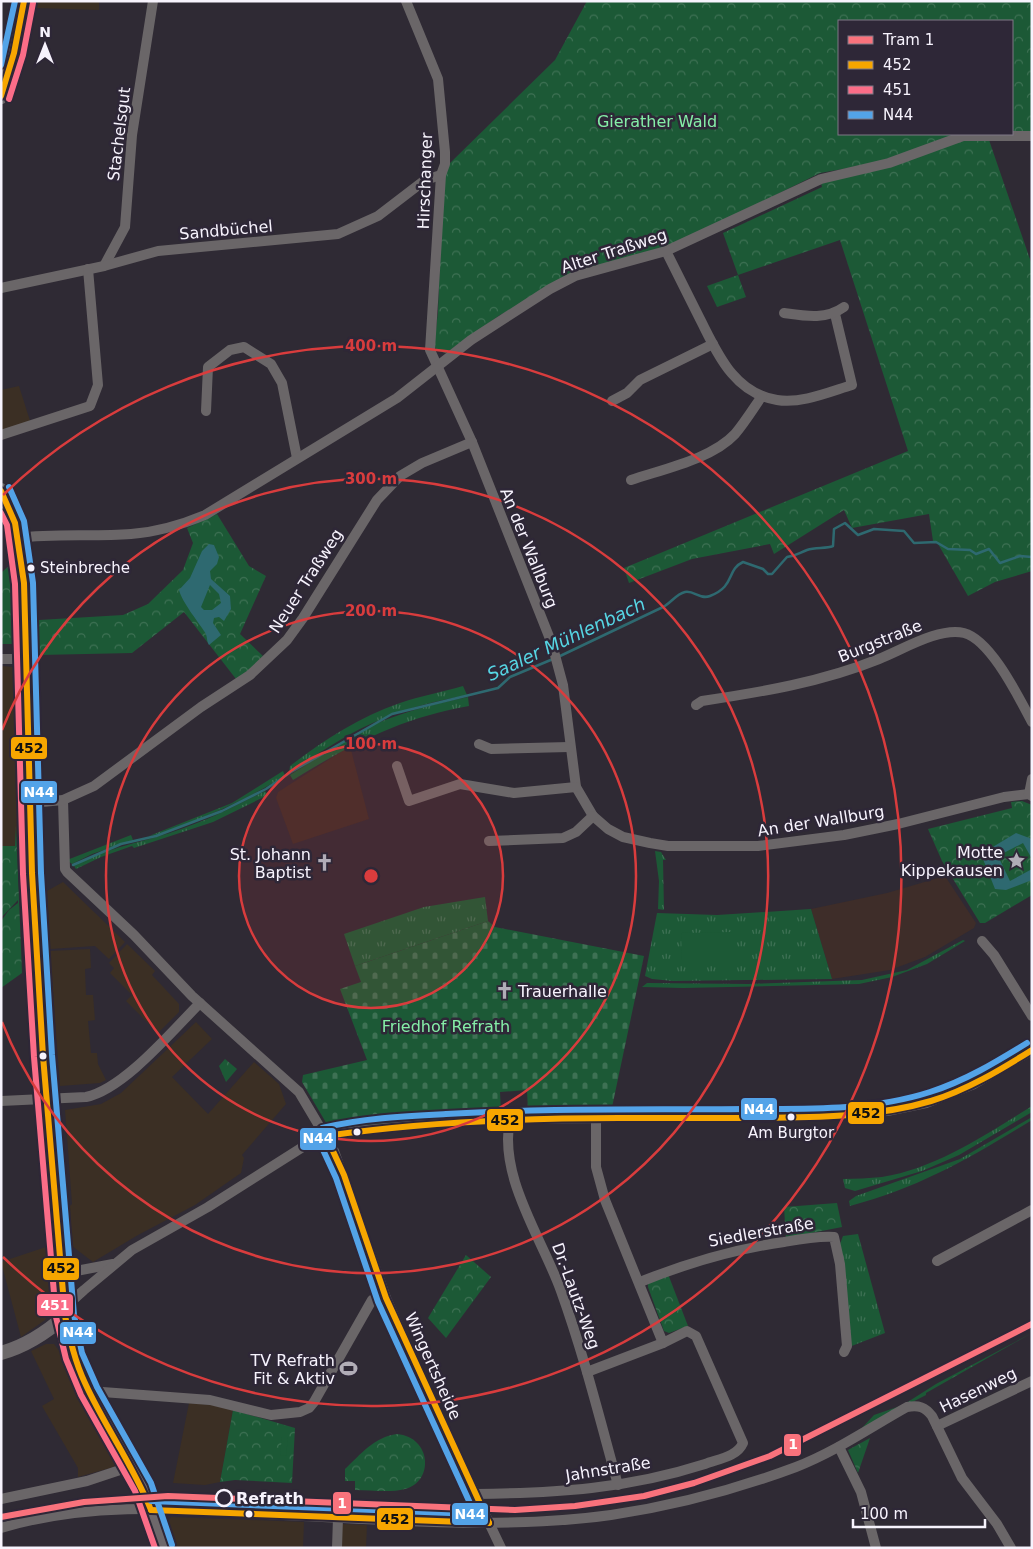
<svg xmlns="http://www.w3.org/2000/svg" width="1033" height="1549" font-family="'DejaVu Sans',sans-serif">
<defs>
<pattern id="grass-tufts" width="24" height="20" patternUnits="userSpaceOnUse" patternTransform="scale(1.25)"><rect width="24" height="20" fill="#1c5936"/><path d="M3 7l-1-3M5 7V3M7 7l1-3M15 17l-1-3M17 17v-4M19 17l1-3" fill="none" stroke="#3e7154"/></pattern>
<pattern id="forest-crowns" width="20" height="18" patternUnits="userSpaceOnUse" patternTransform="scale(1.25)"><rect width="20" height="18" fill="#1c5936"/><path d="M2 6a3 3 0 1 1 6 0M12 15a3 3 0 1 1 6 0" fill="none" stroke="#3e7154"/></pattern>
<pattern id="cemetery-stones" width="16" height="16" patternUnits="userSpaceOnUse" patternTransform="scale(1.25)"><rect width="16" height="16" fill="#1c5936"/><path d="M2 7V4a2 2 0 0 1 4 0v3zM10 15v-3a2 2 0 0 1 4 0v3z" fill="#3e7154"/></pattern>
</defs>
<rect width="100%" height="100%" fill="#2f2a34"/>
<g fill="#3b2f24">
<polygon points="36,1 99,1 99,10 35,8"/>
<polygon points="19,386 31,424 1,434 1,390"/>
<polygon points="1,666 14,667 18,826 15,846 1,846"/>
<polygon points="63,882 125,942 109,959 95,946 50,949 47,891"/>
<polygon points="127,944 155,971 152,975 179,1004 179,1012 158,1033 126,1001 132,995 110,973 114,968 109,963"/>
<polygon points="90,949 91,968 85,969 86,995 93,995 95,1020 88,1021 91,1053 97,1053 98,1064 106,1080 100,1083 60,1086 50,951"/>
<polygon points="196,1022 212,1039 172,1077 208,1114 254,1062 279,1084 286,1104 242,1155 244,1158 241,1173 195,1205 138,1235 93,1262 72,1246 70,1206 72,1204 65,1110 101,1104 121,1093"/>
<polygon points="46,1247 50,1268 53,1306 45,1320 21,1337 1,1262"/>
<polygon points="46,1344 54,1344 63,1356 85,1402 117,1458 114,1467 78,1477 78,1468 42,1406 54,1399 31,1351"/>
<polygon points="189,1403 213,1405 233,1410 220,1482 205,1485 173,1483"/>
<polygon points="171,1517 304,1522 303,1548 172,1548 166,1523"/>
<polygon points="341,1524 367,1525 366,1548 340,1548"/>
</g>
<g fill="#3e2d29">
<polygon points="350,746 369,819 293,844 276,798 278,792"/>
<polygon points="945,876 976,923 974,928 925,957 890,970 832,979 811,909 887,893"/>
</g>
<g fill="url(#grass-tufts)">
<path d="M463,686l4,9c-29,6 -58,12 -85,24 -33,13 -63,34 -93,54l1,-7c34,-26 69,-49 110,-63 20,-7 42,-11 63,-17z"/>
<path d="M468,697l1,9c-68,12 -118,38 -176,74l-3,-5c23,-14 45,-30 69,-43 34,-18 71,-27 109,-35z"/>
<path d="M283,771l2,5c-41,25 -83,43 -129,59l-7,1 83,-33z"/>
<path d="M265,791l3,4 -55,27 -79,26 -2,-2 -31,11 -25,12 -2,-3c29,-16 51,-20 82,-29 38,-10 74,-28 109,-46z"/>
<polygon points="131,835 133,840 92,854 72,864 67,860"/>
<polygon points="655,851 661,852 666,860 663,860 664,910 658,909 659,881"/>
<polygon points="485,897 488,921 355,966 344,934 424,907"/>
<polygon points="811,909 832,979 673,981 652,979 645,976 657,913 717,915"/>
<polygon points="963,940 965,941 927,964 892,977 859,984 683,988 642,987 647,983 748,984 862,980 907,970"/>
<path d="M1032,1106v6l-73,43 -37,16 -67,20 -10,-3 -2,-9c13,0 26,-1 39,-2 55,-9 103,-42 150,-71z"/>
<path d="M1032,1117v3c-62,38 -111,67 -182,86l-1,-5 7,-5 104,-37z"/>
<polygon points="858,1234 885,1333 844,1349 840,1244 843,1236"/>
</g>
<g fill="url(#forest-crowns)">
<polygon points="587,1 1032,1 1032,132 1012,132 1012,21 839,21 839,134 958,134 894,160 820,173 675,245 600,265 500,315 446,353 438,351 434,346 438,312 443,176 448,165 555,60"/>
<polygon points="965,140 989,140 1032,265 1032,571 995,582 968,596 938,544 933,541 929,514 852,528 844,510 774,554 770,544 692,559 629,583 624,568 908,451 840,240 738,275 746,297 717,307 707,286 738,275 723,233 822,187 821,183"/>
<polygon points="217,514 249,566 266,576 240,634 263,656 249,670 236,679 184,612 132,653 39,655 39,620 123,615 148,604 183,570 193,543 187,528"/>
<polygon points="11,564 14,644 1,644 1,573"/>
<polygon points="1022,801 1032,805 1032,895 985,923 980,923 942,861 928,829 1012,808 1011,802"/>
<polygon points="16,826 22,973 1,988 1,921 9,910 18,903 18,900 1,918 1,846 15,846"/>
<polygon points="225,1059 237,1069 226,1082 219,1066"/>
<polygon points="837,1203 842,1227 786,1238 784,1207"/>
<polygon points="466,1255 491,1277 446,1338 428,1318"/>
<polygon points="668,1274 688,1326 669,1333 664,1331 648,1287 648,1284"/>
<polygon points="1030,1334 926,1393 926,1395 862,1428 874,1415 903,1405 936,1384"/>
<polygon points="233,1410 295,1428 292,1483 235,1480 220,1482"/>
<path d="M397,1434c35,3 37,48 8,55 -15,4 -34,1 -50,1v-9h-10v-12c16,-15 29,-32 52,-35z"/>
<polygon points="870,1438 858,1473 848,1450"/>
</g>
<polygon fill="url(#cemetery-stones)" points="488,921 495,927 644,956 611,1112 528,1112 527,1090 500,1092 501,1112 334,1128 328,1126 302,1082 303,1075 367,1060 340,989 361,982 355,966"/>
<g fill="#1c5936">
<polygon points="732,932 732,960 682,960 681,933"/>
<polygon points="282,1437 288,1437 286,1456 280,1455"/>
</g>
<g fill="#2e6970" fill-rule="evenodd">
<path d="M209,544l5,1 5,12 -2,7 -7,7 1,8 19,17 1,13 -7,12 -5,-4 -5,1 -1,5 8,12 -12,10c-3,-5 -1,-9 -5,-14 -7,-11 -22,-29 -25,-41l11,-12 12,-27zM210,585l9,9 2,9 -9,7h-8l-3,-3z"/>
<polygon points="1016,833 1032,839 1032,859 1023,843 998,856 1010,881 1032,869 1032,880 1006,890 995,889 981,854"/>
</g>
<g fill="none" stroke-linecap="round" stroke-linejoin="round">
<g stroke="#2e6970" stroke-width="2.5">
<path d="M558,657c35,-17 70,-33 105,-50 7,-3 13,-13 22,-15 9,-2 15,8 25,4 26,-10 16,-26 33,-34l20,7 5,5h4l15,-17c9,-1 12,-4 20,-7 9,-3 19,-1 26,-4l1,-17 11,-6 13,12 16,-6 30,2 10,12 22,-1 12,7 22,1 6,4 13,-5 11,14 20,-7 12,1"/>
<polyline points="73,865 121,844 156,836 222,811 266,789 291,772 392,714 498,688 510,677 553,659"/>
</g>
<g stroke="#6a6668" stroke-width="10">
<polyline points="406,1 438,79 445,152 445,164 441,175 430,350 472,442 552,644 563,685 576,787 593,816 608,829 623,837 650,843 668,846 758,846 844,835 898,824 1004,797 1029,794"/>
<path d="M666,251c11,22 22,44 33,66 18,35 34,76 78,83 24,4 52,-8 75,-15l-17,-71"/>
<polyline points="104,266 125,227 132,135 153,1"/>
<polyline points="1,288 104,266 158,251 338,234 378,216 425,180 441,175"/>
<path d="M784,313c21,3 42,7 60,-6"/>
<polyline points="612,401 627,393 640,380 713,344"/>
<polyline points="206,411 208,367 230,350 244,347 271,364 282,383 297,458"/>
<polyline points="1,435 90,406 98,385 88,269"/>
<path d="M631,480c32,-11 81,-21 104,-46 10,-12 18,-25 27,-38"/>
<path d="M18,538c37,-5 75,-1 113,-4 26,-2 50,-9 74,-19l192,-117 74,-58 79,-51 25,-13 91,-25 155,-72 68,-16 74,-27h69"/>
<polyline points="1,659 27,659"/>
<path d="M696,705l6,-4c60,-9 120,-19 177,-42 23,-9 60,-32 85,-26 27,7 55,65 68,89"/>
<polyline points="479,744 491,749 569,747"/>
<polyline points="397,766 409,801 460,784 514,793 576,787"/>
<polyline points="1032,779 1029,794 1032,796"/>
<polyline points="63,800 65,869 67,872 134,935 192,996 299,1092 334,1151 386,1298 433,1405 501,1548"/>
<polyline points="31,803 63,800 94,786 201,707 250,675 287,640 303,618 377,500 400,476 422,463 472,442"/>
<polyline points="489,841 563,838 576,832 593,816"/>
<polyline points="982,941 994,955 1032,1016"/>
<path d="M1,1101l85,-4c38,-8 86,-66 114,-94"/>
<path d="M510,1119c-12,58 32,119 51,172 23,64 39,129 57,194"/>
<polyline points="937,1261 1032,1210"/>
<polyline points="61,1262 76,1271 113,1264"/>
<path d="M640,1282c47,-19 94,-33 144,-40 17,-3 33,-6 50,-5l6,27 7,82 -3,6"/>
<polyline points="65,1316 74,1299 84,1290 132,1250 208,1207 317,1138 357,1131 447,1122 504,1119 818,1116 887,1111 926,1103 974,1084 1032,1050"/>
<polyline points="587,1372 663,1343"/>
<polyline points="89,1391 210,1400 271,1415 300,1412 309,1408 314,1402 372,1300 386,1298"/>
<polyline points="937,1426 1032,1381"/>
<polyline points="839,1447 861,1492 876,1548"/>
<path d="M475,1494c82,-1 152,-5 230,-30 13,-5 32,-7 38,-21l-47,-107 -9,-5 -24,12 -58,-143 -9,-33v-48"/>
<polyline points="1,1499 87,1481 132,1466"/>
<path d="M1,1528c98,-30 201,-17 302,-12 102,5 206,13 308,-1 62,-9 126,-26 185,-48 39,-15 75,-40 111,-60 12,-2 18,0 25,9l30,62 35,46 14,24"/>
<polyline points="337,1548 338,1518"/>
</g>
<g stroke="#6d686b" stroke-width="14">
<polyline points="1,97 14,53 24,1"/>
<polyline points="1,490 15,523 24,583 32,873 43,1056 65,1316 74,1356 89,1391 143,1487 164,1548"/>
<path d="M1,1353c25,-7 45,-20 64,-37"/>
</g>
<defs>
<g id="bus-1">
<polyline points="1,96 14,53 24,1"/>
<path d="M1,491l14,32 9,60 8,290 11,183 22,260c5,23 10,46 20,67 20,44 48,82 66,127"/>
<path d="M326,1136c98,-14 195,-18 293,-18 48,0 96,0 144,0 56,-1 114,-1 168,-17 36,-11 69,-31 101,-51"/>
<polyline points="326,1136 344,1175 386,1298 489,1523"/>
<polyline points="151,1510 489,1523"/>
</g>
<g id="bus-2">
<polyline points="9,99 23,55 33,3"/>
<polyline points="1,513 7,525 15,584 23,874 34,1057 56,1317 66,1359 81,1395 135,1491 155,1548"/>
</g>
<g id="bus-3">
<polyline points="1,65 15,1"/>
<polyline points="9,487 24,521 33,583 41,873 52,1055 74,1315 82,1353 97,1387 151,1483 172,1545"/>
<path d="M151,1501l324,13 -97,-212 -42,-124 -18,-39v-7l4,-4c40,-10 84,-12 124,-14 100,-6 200,-4 300,-5 60,0 125,2 184,-17 35,-11 66,-30 97,-49"/>
</g>
</defs>
<use href="#bus-1" stroke="#2e2737" stroke-width="10"/>
<use href="#bus-2" stroke="#2e2737" stroke-width="10"/>
<use href="#bus-3" stroke="#2e2737" stroke-width="10"/>
<use href="#bus-1" stroke="#f7a600" stroke-width="6"/>
<use href="#bus-2" stroke="#fb6d88" stroke-width="6"/>
<use href="#bus-3" stroke="#53a3e8" stroke-width="6"/>
<defs>
<polyline id="tram-1" points="1,1517 84,1502 168,1496 515,1510 575,1506 644,1496 694,1483 770,1456 1032,1324"/>
</defs>
<use href="#tram-1" stroke="#2e2737" stroke-width="10"/>
<use href="#tram-1" stroke="#f9727c" stroke-width="6"/>
</g>
<circle cx="371" cy="876" r="132" fill="#d93c3d" fill-opacity=".12"/>
<g fill="none" stroke="#d93c3d" stroke-width="2.5">
<circle cx="371" cy="876" r="132"/>
<circle cx="371" cy="876" r="265"/>
<path d="M2 730A397 397 0 1 1 2 1022"/>
<path d="M3 495A530 530 0 1 1 3 1257"/>
</g>
<defs>
<symbol id="sight-bare" viewBox="-9 -9 18 18"><path d="M0-6L1.8-2.2L6-1.7L2.9 1.2L3.7 5.4L0 3.3L-3.7 5.4L-2.9 1.2L-6-1.7L-1.8-2.2Z" fill="#b1adb7" stroke="#2e2737" stroke-width="2.5" paint-order="stroke"/></symbol>
<symbol id="church-bare" viewBox="-9 -9 18 18"><path d="M-1.2-6h2.4v3.5h3.3v2.4h-3.3V6h-2.4V-.1h-3.3v-2.4h3.3Z" fill="#b1adb7" stroke="#2e2737" stroke-width="2.5" paint-order="stroke"/></symbol>
<symbol id="stadium-bare" viewBox="-9 -9 18 18"><path d="M0-5a6.5 5 0 1 0 0 10a6.5 5 0 1 0 0-10ZM-3.5-1.8h7v3.6h-7Z" fill="#b1adb7" stroke="#2e2737" stroke-width="2.5" paint-order="stroke"/></symbol>
</defs>
<g fill-rule="evenodd">
<use href="#sight-bare" x="1004" y="848" width="25" height="25"/>
<use href="#church-bare" x="312" y="850" width="25" height="25"/>
<use href="#church-bare" x="492" y="978" width="25" height="25"/>
<use href="#stadium-bare" x="336" y="1356" width="25" height="25"/>
</g>
<g fill="#f7f3fd" stroke="#2e2737" stroke-width="2">
<circle cx="31" cy="568" r="4.5"/>
<circle cx="43" cy="1056" r="4.5"/>
<circle cx="791" cy="1117" r="4.5"/>
<circle cx="357" cy="1132" r="4.5"/>
<circle cx="249" cy="1514" r="4.5"/>
</g>
<circle fill="#2e2737" stroke="#f7f3fd" stroke-width="2.5" cx="224" cy="1498" r="8"/>
<g text-anchor="middle" dominant-baseline="central" stroke-width="5" stroke-linejoin="round" paint-order="stroke">
<g font-size="15" fill="#f7f3fd" stroke="#2e2737" text-anchor="start">
<text x="40" y="568">Steinbreche</text>
<text x="791" y="1133" text-anchor="middle">Am Burgtor</text>
</g>
<g font-size="16" fill="#85eea7" stroke="#2e2737">
<text x="657" y="121">Gierather Wald</text>
<text x="446" y="1026">Friedhof Refrath</text>
</g>
<g font-size="16" fill="#f7f3fd" stroke="#2e2737">
<text transform="translate(119 134) rotate(-83)">Stachelsgut</text>
<text transform="translate(425 181) rotate(-88)">Hirschanger</text>
<text transform="translate(226 230) rotate(-5)">Sandbüchel</text>
<text transform="translate(614 251) rotate(-18)">Alter Traßweg</text>
<text transform="translate(529 548) rotate(68)">An der Wallburg</text>
<text transform="translate(306 581) rotate(-57)">Neuer Traßweg</text>
<text transform="translate(880 641) rotate(-22)">Burgstraße</text>
<text transform="translate(821 821) rotate(-9)">An der Wallburg</text>
<text transform="translate(761 1232) rotate(-10)">Siedlerstraße</text>
<text transform="translate(576 1296) rotate(70)">Dr.-Lautz-Weg</text>
<text transform="translate(433 1366) rotate(66)">Wingertsheide</text>
<text transform="translate(978 1390) rotate(-26)">Hasenweg</text>
<text transform="translate(608 1469) rotate(-9)">Jahnstraße</text>
</g>
<g font-size="16" fill="#f7f3fd" stroke="#2e2737" text-anchor="end">
<text x="1003" y="852">Motte<tspan x="1003" dy="18">Kippekausen</tspan></text>
<text x="311" y="854">St. Johann<tspan x="311" dy="18">Baptist</tspan></text>
<text x="518" y="991" text-anchor="start">Trauerhalle</text>
<text x="335" y="1360">TV Refrath<tspan x="335" dy="18">Fit &amp; Aktiv</tspan></text>
</g>
<g font-size="16" font-weight="bold" fill="#f7f3fd" stroke="#2e2737" text-anchor="start">
<text x="236" y="1498">Refrath</text>
</g>
<g font-size="18" font-style="italic" fill="#56d5e3" stroke="#2e2737">
<text transform="translate(566 639) rotate(-25)">Saaler Mühlenbach</text>
</g>
</g>
<circle cx="371" cy="876" r="8" fill="#d93c3d" stroke="#2e2737" stroke-width="2.5"/>
<g font-size="15" text-anchor="middle" font-weight="bold" fill="#d93c3d" stroke="#2e2737" stroke-width="5" stroke-linejoin="round" paint-order="stroke">
<text x="371" y="351">400 m</text>
<text x="371" y="484">300 m</text>
<text x="371" y="616">200 m</text>
<text x="371" y="749">100 m</text>
</g>
<g stroke="#2e2737" stroke-width="2">
<rect x="10" y="736" width="38" height="24" rx="5" fill="#f7a600"/>
<rect x="20" y="780" width="38" height="24" rx="5" fill="#53a3e8"/>
<rect x="740" y="1097" width="38" height="24" rx="5" fill="#53a3e8"/>
<rect x="847" y="1101" width="38" height="24" rx="5" fill="#f7a600"/>
<rect x="486" y="1108" width="38" height="24" rx="5" fill="#f7a600"/>
<rect x="299" y="1127" width="38" height="24" rx="5" fill="#53a3e8"/>
<rect x="42" y="1257" width="38" height="24" rx="5" fill="#f7a600"/>
<rect x="36" y="1293" width="38" height="24" rx="5" fill="#fb6d88"/>
<rect x="59" y="1321" width="38" height="24" rx="5" fill="#53a3e8"/>
<rect x="783" y="1433" width="19" height="24" rx="5" fill="#f9727c"/>
<rect x="332" y="1491" width="20" height="24" rx="5" fill="#f9727c"/>
<rect x="451" y="1502" width="38" height="24" rx="5" fill="#53a3e8"/>
<rect x="376" y="1507" width="38" height="24" rx="5" fill="#f7a600"/>
</g>
<g font-size="14" text-anchor="middle" font-weight="bold" fill="#fff">
<text x="39" y="797">N44</text>
<text x="759" y="1114">N44</text>
<text x="318" y="1143">N44</text>
<text x="55" y="1310">451</text>
<text x="78" y="1337">N44</text>
<text x="793" y="1449">1</text>
<text x="342" y="1508">1</text>
<text x="470" y="1519">N44</text>
</g>
<g font-size="14" text-anchor="middle" font-weight="bold" fill="#111">
<text x="29" y="753">452</text>
<text x="866" y="1118">452</text>
<text x="505" y="1125">452</text>
<text x="61" y="1273">452</text>
<text x="395" y="1524">452</text>
</g>
<rect width="1033" height="1549" fill="none" stroke="#f7f3fd" stroke-width="5"/>
<rect x="838" y="20" width="175" height="115" fill="#2e2737" stroke="#7e7986"/>
<rect x="848" y="36" width="25" height="8" fill="#f9727c" stroke="#7e7986"/>
<text x="883" y="45" font-size="15" fill="#f7f3fd">Tram 1</text>
<rect x="848" y="61" width="25" height="8" fill="#f7a600" stroke="#7e7986"/>
<text x="883" y="70" font-size="15" fill="#f7f3fd">452</text>
<rect x="848" y="86" width="25" height="8" fill="#fb6d88" stroke="#7e7986"/>
<text x="883" y="95" font-size="15" fill="#f7f3fd">451</text>
<rect x="848" y="111" width="25" height="8" fill="#53a3e8" stroke="#7e7986"/>
<text x="883" y="120" font-size="15" fill="#f7f3fd">N44</text>
<g transform="translate(45 45)" stroke="#2e2737" stroke-width="4" paint-order="stroke">
<path d="M0-4L9 19L0 12L-9 19Z" fill="#f7f3fd"/>
<text y="-8" font-size="14" font-weight="bold" text-anchor="middle" fill="#f7f3fd">N</text>
</g>
<path d="M853 1519v8h132v-8" fill="none" stroke="#f7f3fd" stroke-width="2.5"/>
<text x="860" y="1519" font-size="15" fill="#f7f3fd" stroke="#2e2737" stroke-width="4" paint-order="stroke">100 m</text>
</svg>
